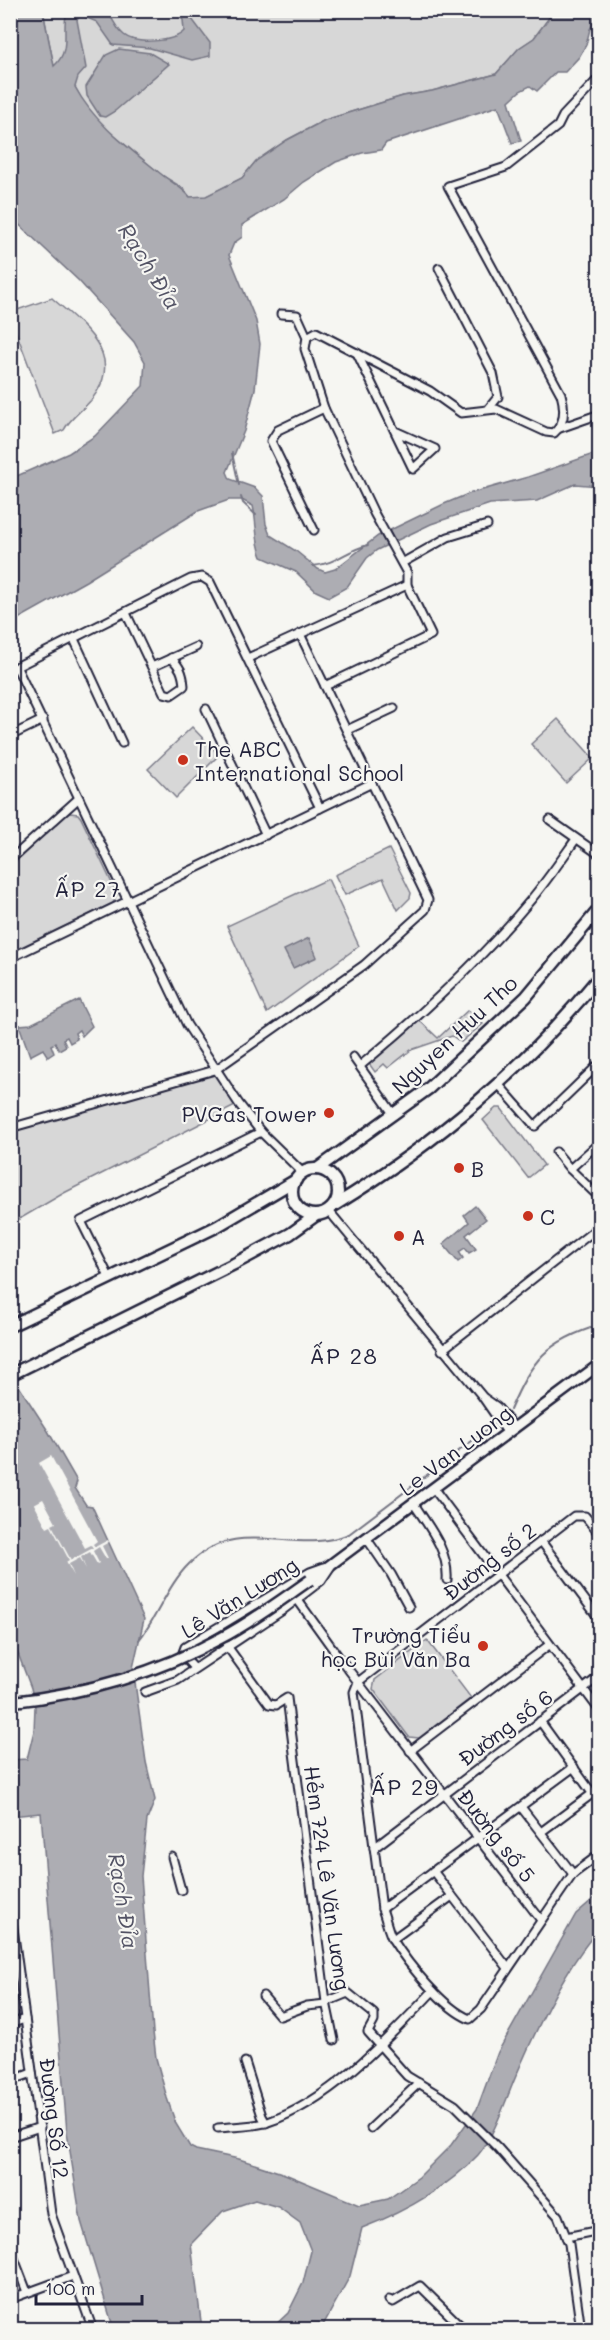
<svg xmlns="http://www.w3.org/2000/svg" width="610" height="2340" font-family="Mali,sans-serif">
<rect width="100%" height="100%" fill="#f6f6f2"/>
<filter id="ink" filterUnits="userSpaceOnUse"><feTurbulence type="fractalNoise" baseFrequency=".0167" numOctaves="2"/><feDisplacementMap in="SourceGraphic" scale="12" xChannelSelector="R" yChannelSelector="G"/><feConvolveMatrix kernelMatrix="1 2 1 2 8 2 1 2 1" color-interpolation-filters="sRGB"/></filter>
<g filter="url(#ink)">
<g fill="#d7d7d7" stroke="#7c7c89" stroke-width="1.5">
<polygon points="43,11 554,11 534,38 519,48 496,74 432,91 403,96 325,120 287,140 256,161 242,178 205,197 190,197 183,188 163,176 99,123 84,103 75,87 54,67"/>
<path d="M52,298c30,27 75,57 40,101 -9,11 -22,19 -28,31l-9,4 -45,-118 1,-4z"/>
<polygon points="558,719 593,758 566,783 531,744"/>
<polygon points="192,727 219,755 176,798 148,769"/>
<polygon points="70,813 78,814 81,818 117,894 113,903 11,952 11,866 63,816"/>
<polygon points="389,849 411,893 410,898 398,910 383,878 345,895 335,875"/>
<polygon points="328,879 359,946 267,1013 227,926"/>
<polygon points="468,1010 483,1024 461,1042 452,1036 411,1050 388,1068 384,1064 375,1072 367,1061 420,1021 438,1038"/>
<polygon points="215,1070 239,1104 64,1193 11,1224 11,1128"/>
<polygon points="496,1108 501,1108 544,1165 528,1178 483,1120"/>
<polygon points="427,1640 471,1698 419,1738 409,1737 373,1689 375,1680"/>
</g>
<g fill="#adadb3" stroke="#757583" stroke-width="1.5">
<path d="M11,11h32l11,55c18,-16 7,-36 13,-55h41c4,8 9,19 16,24 12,10 50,7 60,-4l-1,-11 -7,-9h10l24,32v13l-18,4 -42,-12 -37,-3 -16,-23 -17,-7 -3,5 9,48 -8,9 -3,10c20,37 54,61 86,87 10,8 21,13 29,23l16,-1 36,-18 14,-17 31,-21 38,-20 78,-24 29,-5 64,-17 23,-26 15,-10 20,-27h45v4l-9,14 -4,16 -7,12 -14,15h-9l-19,19 -7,-5 -10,5 -11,10 12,40 -9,2 -14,-37 -112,37 -5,7 -19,3 -26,9 -32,20 -20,17 -42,26v12l-8,6 -5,12 27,66 4,23 -5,45 -11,42 -17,41 3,7 25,9 8,8 3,28 4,11 26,16 22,18 7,3 10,-3 43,-33 66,-32 24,-10 60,-17 71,-25v34l-24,-2 -38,17 -47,3 -59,20 -54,26 -10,8 -20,29 -18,10 -13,-6 -20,-19 -34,-15c-7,-17 -5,-34 -9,-51l-11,-6h-13l-31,11 -112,70 -75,42 -1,-144 59,-26 26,-17 48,-50 2,-24 -11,-20 -55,-61 -68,-64z"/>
<polygon points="119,49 150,53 169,64 115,111 105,117 100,116 87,96 86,87 106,55"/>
<polygon points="309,938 317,957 293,968 284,950"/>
<polygon points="79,1000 92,1026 82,1036 79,1030 75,1033 77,1039 70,1043 67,1037 63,1039 66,1046 59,1050 55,1043 51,1045 54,1053 48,1057 43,1049 30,1056 19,1025 31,1024"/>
<polygon points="475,1206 486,1219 466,1235 476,1249 469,1253 465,1248 459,1252 463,1258 458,1262 443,1244 469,1222 464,1215"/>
<path d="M11,1374l37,57 29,50 -2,7 11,17 6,1 52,113 -11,49 13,94 9,38 -8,20 -6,56 12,156 3,26 11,40 9,26 14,23 6,3 43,9 46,15 74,31 29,-6 31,-22 32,-32 26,-36 21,-57 78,-138 23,-20v35c-34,38 -63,100 -83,147 -10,23 -22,61 -38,79 -31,33 -74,57 -116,73l-12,48 -29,53h-50l17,-16 15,-30 8,-32 -11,-28 -22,-16 -23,-7 -32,11 -32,33 11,85h-88l-4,-12 -29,-96 -14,-89 -26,-319 -30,3 -1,-56 17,-1 7,-28 1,-24 -4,-19 -20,-53z"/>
</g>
<polygon fill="#f6f6f2" points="51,1456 97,1541 93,1544 95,1547 108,1540 109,1542 102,1546 108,1558 106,1559 99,1547 93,1551 99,1563 97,1564 90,1552 81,1557 86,1569 80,1558 69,1564 74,1576 66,1562 69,1560 51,1526 47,1528 34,1504 43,1499 56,1523 52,1525 71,1560 93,1548 91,1545 85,1548 39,1463"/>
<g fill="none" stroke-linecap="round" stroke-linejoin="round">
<g stroke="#757583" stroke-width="2">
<polyline points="232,453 239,485"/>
<polyline points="241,497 243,503 256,515"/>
<path d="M313,566c23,-2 34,-16 55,-21"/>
<path d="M510,1410c22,-50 36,-69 90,-85"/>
<path d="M139,1640c19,-24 29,-56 51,-77 51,-49 103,-6 159,-29l144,-109"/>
</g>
<defs>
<g id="minor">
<polyline points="439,268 493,373 498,397 489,408"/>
<polyline points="281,314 297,315 307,337 305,349 324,408 374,513 407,573 407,585 431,635 325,686"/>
<path d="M307,337l9,-5 114,59 31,22 35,-4 50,23 8,1c12,-10 11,-25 7,-39l-113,-208 58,-19 52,-41 5,-10 37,-39"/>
<polyline points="357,353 413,469 435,449 395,431"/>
<polyline points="560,428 600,414"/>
<polyline points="314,530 271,441 278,430 324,408"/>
<polyline points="402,563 448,537 487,525"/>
<path d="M126,613l38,80 7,2 13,-9c-1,-13 -4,-20 -13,-28"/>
<polyline points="74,639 122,743"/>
<polyline points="248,658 407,585"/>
<polyline points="152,667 196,647"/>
<polyline points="17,668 187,1025 239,1104 261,1132 303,1173"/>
<polyline points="10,670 191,579 202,577 210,582 320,808"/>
<polyline points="206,709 266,835"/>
<polyline points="347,730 394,708"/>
<polyline points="10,736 43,720"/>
<polyline points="550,820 600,855"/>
<polyline points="10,860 79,798"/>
<polyline points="10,958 372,783"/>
<polyline points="353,1057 394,1115"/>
<path d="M360,1066c60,-50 119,-104 169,-164 17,-20 32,-42 47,-63"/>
<polyline points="499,1085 535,1126 600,1063"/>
<polyline points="10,1128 215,1070 364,965 425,910 428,900 300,634"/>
<polyline points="556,1152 570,1169 600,1198"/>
<polyline points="570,1169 600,1142"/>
<polyline points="329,1211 482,1396 507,1432"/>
<polyline points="109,1277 81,1221 261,1132"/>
<polyline points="442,1350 600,1226"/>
<polyline points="484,1398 497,1407 514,1427"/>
<polyline points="434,1489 600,1711"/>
<path d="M414,1504c15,23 35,47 33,76"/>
<path d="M600,1535l-15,-19h-11l-216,166 -4,10 28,217c4,10 6,22 11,31 15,24 51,69 77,79l11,-10 92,-135 27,-20"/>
<polyline points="367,1539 391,1574 409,1607"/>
<polyline points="541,1541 600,1620"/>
<polyline points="297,1599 338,1656 541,1920"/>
<polyline points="227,1646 269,1704 276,1705 287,1698 326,2002 348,1993 374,2014 374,2021 368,2032 407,2076 455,2105 498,2148 558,2216 569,2244 581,2330"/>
<polyline points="194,1668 182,1655 185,1647 310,1572 324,1567"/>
<polyline points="145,1692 178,1680 283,1610 321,1581 331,1566"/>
<polyline points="540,1721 592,1793"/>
<polyline points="410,1751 549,1645"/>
<polyline points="521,1807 573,1874"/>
<polyline points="541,1832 600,1788"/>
<polyline points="374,1848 600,1676"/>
<polyline points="172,1857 181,1890"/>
<polyline points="433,1871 508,1968"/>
<polyline points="10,1905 51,2214 93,2330"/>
<polyline points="382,1909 574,1767"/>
<polyline points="393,1939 452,1896"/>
<polyline points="263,1996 280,2016 307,2006 326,2004"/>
<polyline points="326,2002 334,2040"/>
<polyline points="10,2024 25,2019"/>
<polyline points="245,2062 262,2116 266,2123"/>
<polyline points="10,2081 32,2073"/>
<path d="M218,2128c16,-2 35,-1 50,-6 63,-21 120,-84 165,-131"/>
<polyline points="371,2128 419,2083"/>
<polyline points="10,2137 40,2127"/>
<polyline points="566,2237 600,2230"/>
<polyline points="10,2248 27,2292"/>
<polyline points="10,2299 73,2276"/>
<polyline points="389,2300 393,2302 420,2286 465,2330"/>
</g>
<polyline id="secondary" points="310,1580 600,1364"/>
<g id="primary">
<circle cx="315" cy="1192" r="23"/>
<polyline points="317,1169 428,1089 526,997 600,908"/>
<path d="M335,1205c103,-63 189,-136 265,-229"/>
<polyline points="10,1326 216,1227 296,1180"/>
<polyline points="10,1375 234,1264 290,1234 315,1216"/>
</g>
</defs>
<use href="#minor" stroke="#22223b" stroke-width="11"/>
<use href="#secondary" stroke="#22223b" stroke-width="14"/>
<use href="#primary" stroke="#22223b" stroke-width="15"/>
<use href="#minor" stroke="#f6f6f2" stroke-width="7"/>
<use href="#secondary" stroke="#f6f6f2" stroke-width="9"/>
<use href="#primary" stroke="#f6f6f2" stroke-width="10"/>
<defs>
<path id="secondary-bridge" d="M10,1702c73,-8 147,-29 211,-64 31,-16 60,-38 89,-58"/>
</defs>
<use href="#secondary-bridge" stroke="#22223b" stroke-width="14" stroke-linecap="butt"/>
<use href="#secondary-bridge" stroke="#f6f6f2" stroke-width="9"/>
</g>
</g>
<g fill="#c8321e" stroke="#f6f6f2" stroke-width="2">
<circle cx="183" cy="760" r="6"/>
<circle cx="329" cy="1113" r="6"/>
<circle cx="459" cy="1168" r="6"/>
<circle cx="528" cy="1216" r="6"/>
<circle cx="399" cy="1236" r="6"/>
<circle cx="483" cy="1646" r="6"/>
</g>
<g text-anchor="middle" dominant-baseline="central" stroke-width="4.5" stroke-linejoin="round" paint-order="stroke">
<g font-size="21" fill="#22223b" stroke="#f6f6f2" text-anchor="start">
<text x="195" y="748">The ABC<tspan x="195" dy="24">International School</tspan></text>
<text x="317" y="1113" text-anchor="end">PVGas Tower</text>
<text x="471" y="1168">B</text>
<text x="540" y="1216">C</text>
<text x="411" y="1236">A</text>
<text x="471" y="1634" text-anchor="end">Trường Tiểu<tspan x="471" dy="24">học Bùi Văn Ba</tspan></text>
</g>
<g font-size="21" fill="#22223b" stroke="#f6f6f2">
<text transform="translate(454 1034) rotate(-43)">Nguyen Huu Tho</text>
<text transform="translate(455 1450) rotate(-37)">Le Van Luong</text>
<text transform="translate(489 1561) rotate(-38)">Đường số 2</text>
<text transform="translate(239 1597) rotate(-32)">Lê Văn Lương</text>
<text transform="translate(505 1727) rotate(-37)">Đường số 6</text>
<text transform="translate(497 1835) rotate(52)">Đường số 5</text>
<text transform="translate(328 1878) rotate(82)">Hẻm 724 Lê Văn Lương</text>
<text transform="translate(55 2118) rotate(83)">Đường Số 12</text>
</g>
<g font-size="22" font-style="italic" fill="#535365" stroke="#f6f6f2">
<text transform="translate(150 266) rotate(58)">Rạch Đỉa</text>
<text transform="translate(124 1901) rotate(81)">Rạch Đỉa</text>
</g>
<g font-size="22" letter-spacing="1.5" fill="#22223b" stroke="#f6f6f2">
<text x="88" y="888">ẤP 27</text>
<text x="344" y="1355">ẤP 28</text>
<text x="405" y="1786">ẤP 29</text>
</g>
</g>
<rect width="610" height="2340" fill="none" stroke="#f6f6f2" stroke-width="36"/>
<rect x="18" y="18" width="574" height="2304" fill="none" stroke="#22223b" stroke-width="2" filter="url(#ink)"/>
<path d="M36 2295v9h106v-9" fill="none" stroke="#22223b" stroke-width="3"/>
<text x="45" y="2295" font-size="18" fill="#22223b" stroke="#f6f6f2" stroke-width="4.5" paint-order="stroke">100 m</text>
</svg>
